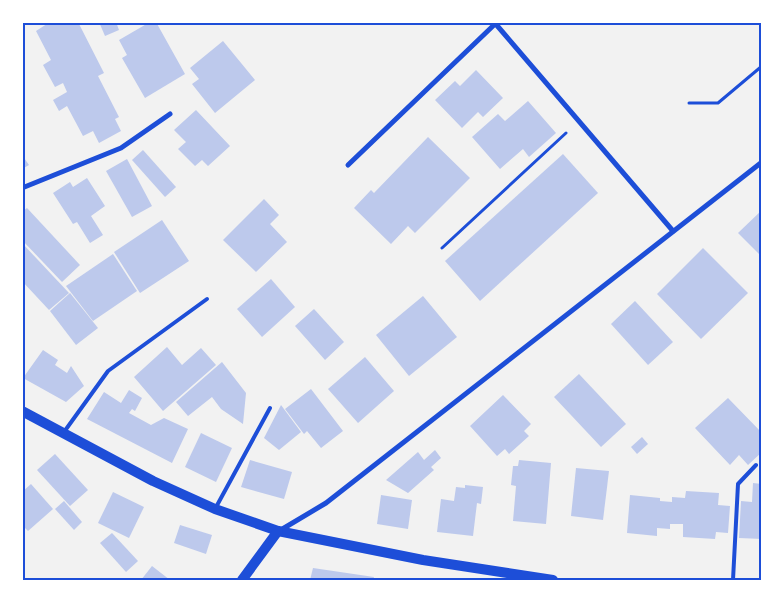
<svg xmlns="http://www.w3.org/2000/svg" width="784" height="603" font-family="'DejaVu Sans',sans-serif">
<rect width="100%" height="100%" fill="#f2f2f2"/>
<g fill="#bdc9ec">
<polygon points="50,22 78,22 104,73 98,76 119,117 115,119 121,131 99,143 93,131 83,136 67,106 59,111 53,100 67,92 63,83 55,87 43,65 51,60 36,31"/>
<polygon points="99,22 116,22 119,30 105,36"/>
<polygon points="150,22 156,22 185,74 145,98 122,58 127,55 119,40"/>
<polygon points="223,41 255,80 215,113 192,84 199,79 190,68"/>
<polygon points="476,70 503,98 483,117 478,112 462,128 435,100 455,81 460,86"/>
<polygon points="528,101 556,133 529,157 523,149 500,169 472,137 498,114 505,121"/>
<polygon points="196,110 230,146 208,166 202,160 195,166 178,149 186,142 174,130"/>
<polygon points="428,137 470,178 415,233 408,226 391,244 354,208 371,190 374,193"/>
<polygon points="143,150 176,187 165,197 132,160"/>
<polygon points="563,154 598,193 480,301 445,261"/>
<polygon points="22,155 29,165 22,169"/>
<polygon points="127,159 152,206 132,217 106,171"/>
<polygon points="87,178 105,206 91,216 103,235 90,243 77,222 73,224 53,193 70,182 73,187"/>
<polygon points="264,199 279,215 270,224 287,242 256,272 223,240"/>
<polygon points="27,208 80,265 62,282 22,240 22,212"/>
<polygon points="762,210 762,257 738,233"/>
<polygon points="162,220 189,261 140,293 114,252"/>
<polygon points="22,243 69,293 49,310 22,281"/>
<polygon points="703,248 748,293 701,339 657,294"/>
<polygon points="113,254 137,291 93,321 66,286"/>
<polygon points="271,279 295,307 262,337 237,309"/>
<polygon points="70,293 98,328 76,345 50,311"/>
<polygon points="423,296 457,337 409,376 376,335"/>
<polygon points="635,301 673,342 648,365 611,324"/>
<polygon points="314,309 344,342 325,360 295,326"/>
<polygon points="167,347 182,365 201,348 216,365 163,411 134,377"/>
<polygon points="43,350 58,360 55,365 67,373 71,366 84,386 66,402 23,378"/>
<polygon points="365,357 394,391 358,423 328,389"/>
<polygon points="222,362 246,393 243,424 221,409 212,397 188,416 176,402"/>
<polygon points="579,374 626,424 601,447 554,397"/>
<polygon points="311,389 343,431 321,448 307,431 304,434 285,409"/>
<polygon points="129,390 142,398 135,411 132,409 129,413 151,425 164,418 188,429 172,463 87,419 104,392 121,403"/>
<polygon points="503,395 531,424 524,431 529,436 509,454 505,449 497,456 470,426"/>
<polygon points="728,398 762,433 762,452 748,465 739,455 730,465 695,428"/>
<polygon points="281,405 301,432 279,450 264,438"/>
<polygon points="201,433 232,448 216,482 185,467"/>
<polygon points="642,437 648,444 637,454 631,447"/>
<polygon points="435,450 441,458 431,467 434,470 408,493 386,480 418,452 424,460"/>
<polygon points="55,454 88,490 70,506 37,470"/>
<polygon points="250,460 292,472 284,499 241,487"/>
<polygon points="519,460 551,463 546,524 513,521 516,486 511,485 513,466 518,466"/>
<polygon points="576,468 609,471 603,520 571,516"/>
<polygon points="753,483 762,484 762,539 739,538 741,501 752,502"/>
<polygon points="31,484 53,509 28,531 22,525 22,492"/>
<polygon points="465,485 483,487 481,504 477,503 473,536 437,532 441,499 454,501 456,487 465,488"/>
<polygon points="686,491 719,493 718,505 730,506 728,533 716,532 715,539 683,537 683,524 670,524 670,529 657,528 657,536 627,533 630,495 660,498 660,501 672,502 672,497 685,498"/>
<polygon points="113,492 144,507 129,538 98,523"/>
<polygon points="381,495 412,500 408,529 377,524"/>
<polygon points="64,501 82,522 74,530 55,509"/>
<polygon points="180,525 212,535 206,554 174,543"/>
<polygon points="112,533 138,561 126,572 100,543"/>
<polygon points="152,566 170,580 141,580"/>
<polygon points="313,568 374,577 373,580 310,580"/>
</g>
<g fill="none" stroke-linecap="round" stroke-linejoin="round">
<g stroke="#1d4ed8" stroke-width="3">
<polyline points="689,103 718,103 762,66"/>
<polyline points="442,248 566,133"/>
</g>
<g stroke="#1d4ed8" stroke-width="4">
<polyline points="64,432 108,371 207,299"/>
<polyline points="215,509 270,408"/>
<polyline points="733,580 738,484 756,465"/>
</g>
<g stroke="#1d4ed8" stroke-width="5">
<polyline points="494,22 673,231"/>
<polyline points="348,165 495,24"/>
<polyline points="22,188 121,148 170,114"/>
<polyline points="279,531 326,503 762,162"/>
</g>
<g stroke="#1d4ed8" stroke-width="10">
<polyline points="22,411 153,481 215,509 278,531 423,560 553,580"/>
<polyline points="242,580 278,531"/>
</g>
</g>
<rect width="784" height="603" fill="none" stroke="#ffffff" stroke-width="48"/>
<rect x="24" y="24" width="736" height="555" fill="none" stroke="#1d4ed8" stroke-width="2"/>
</svg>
